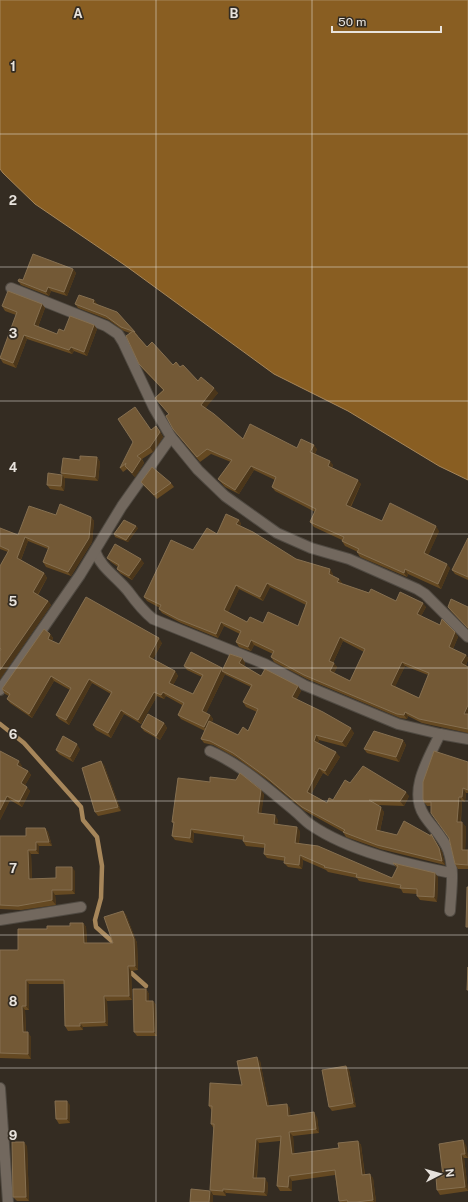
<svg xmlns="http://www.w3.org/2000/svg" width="468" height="1202" font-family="'Public Sans',sans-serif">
<rect width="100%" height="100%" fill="#342c22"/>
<polygon fill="#895e22" stroke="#a6865a" points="0,0 468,0 468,480 439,466 348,411 274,374 126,266 35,204 3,173 0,169"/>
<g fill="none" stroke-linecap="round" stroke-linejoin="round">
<g stroke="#a6865a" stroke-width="4.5">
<polyline points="0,724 24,743 81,807 83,820 97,837 102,866 101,898 95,920 96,927 114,943"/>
<polyline points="128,970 146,986"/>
</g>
<defs>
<g id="minor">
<polyline points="11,288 106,326 118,334 123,342 154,408 171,437 198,470 225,496 277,533 311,548 349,559 417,589 425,594 468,637"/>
<path d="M95,551c6,17 22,26 33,40 8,11 15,20 25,28l112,45 39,21 94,39 42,10 28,5"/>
<polyline points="0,690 80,575 122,506 171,437"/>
<path d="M440,734c-11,24 -32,56 -16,81 7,11 19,22 24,35 7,19 3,42 2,61"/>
<path d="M210,751c32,14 58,38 85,60 5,4 10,10 16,14 38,26 95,39 140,48"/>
<polyline points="0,920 81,907"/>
<polyline points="0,1088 8,1202"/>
</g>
</defs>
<use href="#minor" stroke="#504a42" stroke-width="12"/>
<use href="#minor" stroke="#72685e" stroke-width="10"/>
</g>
<g fill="#654922" fill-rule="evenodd">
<polygon points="73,269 76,273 67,296 51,291 49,296 21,285 18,281"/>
<polygon points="94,300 97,304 135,332 138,336 137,336 147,347 173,365 180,367 198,381 218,393 205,408 243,439 297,448 317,449 315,454 333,465 332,468 361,484 351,507 382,521 439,531 428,555 450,568 441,589 408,574 407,577 360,557 357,552 358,552 345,546 342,541 342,540 314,527 310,522 315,512 275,491 272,487 275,480 254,470 239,494 225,487 218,479 231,462 211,454 200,462 176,433 173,429 169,414 155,398 163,390 142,368 139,364 130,333 124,331 109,320 78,308 75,304"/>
<polygon points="42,304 45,308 38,327 57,334 64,331 94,325 97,329 87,356 74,351 72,354 27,339 16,368 3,363 0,358 16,315 5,311 2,306"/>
<polygon points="151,430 159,430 163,437 153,452 142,459 144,463 135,477 127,469 123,472 120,468"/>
<polygon points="97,457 100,462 98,481 64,478 61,473 80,460"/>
<polygon points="62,475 65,479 64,491 50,489 47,485"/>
<polygon points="141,482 171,483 174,487 157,499 144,486"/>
<polygon points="56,515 91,517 94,521 92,542 71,576 46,567 43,562 48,549 28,541 21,560 44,573 47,578 38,595 48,601 51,605 0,679 0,566 8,552 0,549 0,528 18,535"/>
<path d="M239,520l2,4 -1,2 56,33 37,15v2l6,3 3,4v1l54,17 30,6 -5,9 34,16 3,5 -5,12 13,6 2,3v2l-2,5 2,2v66l-46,-10 -14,-7 -1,3 -7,-1 -93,-39 -33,-17 -3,-5 2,-3 -19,-9 -3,6 -12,-4 -3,-5 4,-8 -16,-8 -6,12 -37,-15 -19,-10 -3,-4 1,-1 -13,-7 -3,-4 49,-47zM270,587l36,18 -8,21 -51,-4 -19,-10 11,-23 24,12zM343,641l21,11 -14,29 -16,-8 3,-6 -4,-4zM405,666l23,9 -9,23 -24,-12z"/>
<polygon points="138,528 128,542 115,537 114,534"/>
<polygon points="468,538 468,580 455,574 452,570"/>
<polygon points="107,558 144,563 132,580 120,573 117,569 118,567 111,562"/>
<polygon points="448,607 468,607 468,629 451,611"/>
<path d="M50,634l3,4 -1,3 7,3 103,-1 -9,16 22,12 3,5 -5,9 20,9 9,-17 -15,-7 -3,-4 38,2 1,1 19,-11 3,5 -1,3 17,10 37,10 3,5 -5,9 58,33 -8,14 -27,-7 -1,3 22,14 -12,19 -5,-3 -12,21 16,9 6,-3 17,-17 59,13 -5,10 -27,-1 7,7 -4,19 17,4 37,4 8,13 3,13 -65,-16 -34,-12 -3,-5 -38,-21 -36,-30 -32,-23 -24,-13 -9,-2 -3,-4 4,-8 -24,-12 -3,-4 4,-10 -16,-9 -2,3 -7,-3 -16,28 -17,-10 -13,24 -15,-8 -3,-5 18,-31 -19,-11 -23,42 -10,-6 -3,-4 14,-25 -16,-9 -22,37 -22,-15 -3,-4 2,-3 -4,-2 -3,-5zM225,674l1,1 25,12 -8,15 3,5 11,5 -9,19 -10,4 -26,-13 1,-3 -3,-4 -4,-2z"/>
<polygon points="164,723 167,728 160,740 144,731 141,727"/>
<polygon points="403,740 406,745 399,762 367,753 364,749"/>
<polygon points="80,749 73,762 59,754 56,750"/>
<polygon points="0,751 22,766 21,767 28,771 31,775 25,785 30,791 22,807 10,800 0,820"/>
<polygon points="468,762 468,793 466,793 465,802 462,801 461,822 466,827 465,850 468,850 468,869 458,869 455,864 449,838 431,806 427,806 424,802"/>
<polygon points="104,765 121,811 98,816 95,812"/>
<polygon points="264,794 261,813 278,820 277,824 300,831 299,843 392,878 397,868 393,863 438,877 437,902 420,900 417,896 417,894 403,893 401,889 359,881 357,878 328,872 326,870 303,860 302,869 288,867 284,863 285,861 267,858 264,854 265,848 246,846 243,841 244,840 194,833 193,843 175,840 172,836 174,824 172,822"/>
<polygon points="45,828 48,832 52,846 39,846 39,854 31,854 32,879 56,878 75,871 75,894 55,895 56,905 21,910 0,909 0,836 26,836"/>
<polygon points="123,911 126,915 137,943 138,970 131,971 132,1000 107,1001 108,1026 83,1027 83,1030 68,1031 65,1026 64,984 29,984 29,1010 25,1010 26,1032 31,1037 31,1059 0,1058 0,950 18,950 47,929 70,926 83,923 86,927 87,943 113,943"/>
<polygon points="146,989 149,994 149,1001 153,1001 156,1005 157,1036 137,1036 134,1032"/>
<polygon points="260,1061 269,1106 290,1108 290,1115 317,1117 319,1133 293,1136 294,1154 339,1148 358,1141 361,1145 365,1175 373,1178 376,1202 340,1202 339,1201 335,1175 292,1181 292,1191 280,1191 277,1186 280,1141 259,1143 257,1178 268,1183 267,1196 226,1193 226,1196 213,1195 210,1190 214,1129 211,1124 212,1111 209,1106 242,1085"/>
<polygon points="346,1066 349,1070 356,1107 332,1111 329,1107"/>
<polygon points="70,1105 70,1123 59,1124 56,1119"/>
<polygon points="466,1145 468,1158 464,1158 468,1191 440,1195 437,1190 443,1176"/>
<polygon points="27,1146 29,1201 17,1201 13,1197"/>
</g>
<g fill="#4b361a">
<polygon points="73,269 76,273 67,296 64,292"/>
<polygon points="48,287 51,291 49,296 46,292"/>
<polygon points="94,300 97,304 93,303"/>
<polygon points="42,304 45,308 37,329 34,325"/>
<polygon points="94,325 97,329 87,356 84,352"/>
<polygon points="24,335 27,339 16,368 13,363"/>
<polygon points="71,347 74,351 72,354 69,350"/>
<polygon points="214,388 218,393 204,410 201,405"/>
<polygon points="156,426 163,437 153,452 150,447"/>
<polygon points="314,445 317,449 314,457 310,452"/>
<polygon points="97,457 100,462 98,481 95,477"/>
<polygon points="141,459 144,463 135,477 132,473"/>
<polygon points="330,461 333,465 331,470 328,466"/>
<polygon points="251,466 254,470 239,494 235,490"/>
<polygon points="62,475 65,479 64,491 61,486"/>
<polygon points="358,480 361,484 349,509 346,505"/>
<polygon points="91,517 94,521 92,542 71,576 68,572"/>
<polygon points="239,520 241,524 239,528 236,524"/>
<polygon points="136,526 138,528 128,542 126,540"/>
<polygon points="436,526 439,531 427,558 424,553"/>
<polygon points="25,537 28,541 20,562 17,558"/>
<polygon points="141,559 144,563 132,580 129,576"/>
<polygon points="447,564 450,568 441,589 438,584"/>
<polygon points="330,569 333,574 332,579 329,574"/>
<polygon points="405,569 408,574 407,577 404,573"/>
<polygon points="44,573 47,578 36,597 33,592"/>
<polygon points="339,579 342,583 340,587 337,582"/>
<polygon points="267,583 270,587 263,601 260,597"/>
<polygon points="236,585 239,589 227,615 224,610"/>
<polygon points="48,601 51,605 0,679 0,670"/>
<polygon points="423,603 426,607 420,618 417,614"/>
<polygon points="221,622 224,626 218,638 216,634"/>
<polygon points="455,632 458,637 452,651 449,647"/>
<polygon points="50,634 53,638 51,643 48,639"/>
<polygon points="340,637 343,641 332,665 329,661"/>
<polygon points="159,638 162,643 152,661 149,657"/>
<polygon points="251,640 254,645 251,651 248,647"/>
<polygon points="466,655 468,658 468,660 464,668 461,663"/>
<polygon points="242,658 245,663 243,668 239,663"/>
<polygon points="402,662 405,666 394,689 391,685"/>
<polygon points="334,663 337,667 333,675 330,671"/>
<polygon points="222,668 225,672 222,671 225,674 205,715 202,711"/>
<polygon points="175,671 178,676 172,687 169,683"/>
<polygon points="51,676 54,681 32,718 29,714"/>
<polygon points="89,679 92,683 69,725 66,720"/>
<polygon points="298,686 301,691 295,702 292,697"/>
<polygon points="154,692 157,696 141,724 138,720"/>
<polygon points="163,692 166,696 164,699 161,695"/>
<polygon points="468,705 468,715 464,714"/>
<polygon points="121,710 124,714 111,738 108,733"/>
<polygon points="405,712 408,716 407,719 404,715"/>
<polygon points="210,715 213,719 207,732 204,727"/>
<polygon points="164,723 167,728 160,740 156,736"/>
<polygon points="351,728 354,733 346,747 342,742"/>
<polygon points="316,735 319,740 317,745 314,741"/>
<polygon points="403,740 406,745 399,762 396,757"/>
<polygon points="77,744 80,749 73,762 70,757"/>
<polygon points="336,752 340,757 328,776 325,771"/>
<polygon points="19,761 22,766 20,769 17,765"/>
<polygon points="101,761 104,765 121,811 118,807"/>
<polygon points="319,768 323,773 310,796 307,792"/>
<polygon points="28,771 31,775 24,787 21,783"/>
<polygon points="27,787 30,791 22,807 19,802"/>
<polygon points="463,788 466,793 465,802 462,797"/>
<polygon points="261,790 264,794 261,817 258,813"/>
<polygon points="406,792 409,796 404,806 400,801"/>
<polygon points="7,796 10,800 0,820 0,810"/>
<polygon points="459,797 462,801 460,827 457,822"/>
<polygon points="381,807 384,812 379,835 376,830"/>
<polygon points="275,815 278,820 277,828 274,824"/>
<polygon points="462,822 466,827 465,855 462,850"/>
<polygon points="297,827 300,831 298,847 295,843"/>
<polygon points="45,828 48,832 52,846 49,842"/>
<polygon points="191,829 194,833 193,843 190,838"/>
<polygon points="431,834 442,852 445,865 442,861"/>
<polygon points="36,842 39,846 39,854 36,850"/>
<polygon points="28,850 31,854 32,883 29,879"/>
<polygon points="300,855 303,860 302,869 299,865"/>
<polygon points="72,867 75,871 75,894 72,890"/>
<polygon points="435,873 438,877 437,902 434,897"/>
<polygon points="52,890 55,895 56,905 52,900"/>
<polygon points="123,911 126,915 137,943 138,970 135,966"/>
<polygon points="83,923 86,927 87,948 84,943"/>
<polygon points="128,966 131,971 132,1000 129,996"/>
<polygon points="26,980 29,984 29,1010 26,1006"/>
<polygon points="146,989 149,994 149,1005 146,1001"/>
<polygon points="104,996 107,1001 108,1026 105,1022"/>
<polygon points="153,1001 156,1005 157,1036 154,1032"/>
<polygon points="22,1006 25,1010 26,1037 23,1032"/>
<polygon points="80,1023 83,1027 83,1030 80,1026"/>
<polygon points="28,1032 31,1037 31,1059 28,1054"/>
<polygon points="257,1057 260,1061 270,1110 267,1106"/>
<polygon points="346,1066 349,1070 356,1107 353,1103"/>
<polygon points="67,1101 70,1105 70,1123 67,1119"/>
<polygon points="287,1104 290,1108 291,1120 288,1116"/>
<polygon points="314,1112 317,1117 319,1133 316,1129"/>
<polygon points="289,1132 293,1136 295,1159 292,1154"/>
<polygon points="256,1139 259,1143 256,1182 253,1178"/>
<polygon points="463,1140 466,1145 468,1158 465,1154"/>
<polygon points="358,1141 361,1145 365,1179 362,1175"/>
<polygon points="24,1142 27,1146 29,1201 26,1197"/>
<polygon points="461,1154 464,1158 468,1190 465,1187"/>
<polygon points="370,1174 373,1178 376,1202 374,1202 373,1200"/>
<polygon points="289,1176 292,1181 292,1191 288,1187"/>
<polygon points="265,1178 268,1183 267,1196 264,1192"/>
<polygon points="223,1189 226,1193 226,1196 223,1191"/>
<polygon points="210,1191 213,1195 213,1202 209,1202"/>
</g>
<g fill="#735936" stroke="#856f50" fill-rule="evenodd">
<polygon points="33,254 73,269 64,292 48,287 46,292 18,281 19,279 23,280"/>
<polygon points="8,291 42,304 34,325 57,334 59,329 64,331 70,316 94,325 84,352 71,347 69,350 24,335 13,363 0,358 17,312 2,306"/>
<polygon points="79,295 94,300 93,303 117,312 135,332 121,327 106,316 75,304"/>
<polygon points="133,331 147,347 152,342 173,365 176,362 180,367 183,365 198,381 201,377 214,388 201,405 214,414 243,439 250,424 297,448 301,439 314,445 310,452 330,461 328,466 358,480 346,505 382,521 390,503 436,526 424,553 447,564 438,584 405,569 404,573 357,552 359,549 342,541 344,537 310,522 316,509 272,487 276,477 251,466 235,490 222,482 218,479 232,460 207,449 197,457 173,429 166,416 169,414 155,398 164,390 139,364 126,336"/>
<polygon points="135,407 151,430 156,426 160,432 150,447 137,456 141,459 132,473 125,466 126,463 120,468 133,442 118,419"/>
<polygon points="80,456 97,457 95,477 61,473 63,458 80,460"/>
<polygon points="152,467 171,483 154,495 141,482"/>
<polygon points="48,473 62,475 61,486 47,485"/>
<polygon points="60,504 91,517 89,538 68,572 43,562 49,547 25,537 17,558 44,573 33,592 48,601 0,670 0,651 1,649 0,648 0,566 9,550 0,546 0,528 18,535 29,506 56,515"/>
<path d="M226,514l13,6 -3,4 17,8 43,27 34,10 -1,5 10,5 -2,3 32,11 2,-4 25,12 4,-9 23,11 -6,11 23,11 2,-6 13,13 -6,15 17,8 -5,8 7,4v38l-4,9h4v15l-49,-10 -14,-7 -1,3 -7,-1 -93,-39 -33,-18 3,-6 -23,-11 -3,7 -12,-5 5,-11 -20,-9 -5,12 -38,-15 -19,-10 2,-4 -17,-8 27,-57 22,10 14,-22 10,6zM267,583l40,19 -9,24 -30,-14 -5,11 -13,-6 -3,5 -23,-12 12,-25 24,12zM340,637l25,12 -15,32 -20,-10 4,-8 -5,-2zM402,662l27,11 -10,25 -28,-13z"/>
<polygon points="124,520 136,526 126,540 114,534"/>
<polygon points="468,538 468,577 452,570"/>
<polygon points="115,544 141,559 129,576 117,569 119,565 107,558"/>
<polygon points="86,597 159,638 149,657 175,671 169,683 193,694 203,675 184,666 191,652 222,668 202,711 210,715 204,727 178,715 184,703 163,692 161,695 154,692 138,720 121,710 108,733 93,725 112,692 89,679 66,720 56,715 71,688 51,676 29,714 7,699 10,694 2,689 44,629 50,634 48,639 59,644"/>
<polygon points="451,599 468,607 468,628 448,607"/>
<polygon points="230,654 242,658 239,663 261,676 265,669 298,686 292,697 323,712 351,728 342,742 316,735 314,741 336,752 325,771 319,768 307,792 327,803 329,798 333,800 345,780 350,783 363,766 406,792 400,801 369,800 381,807 376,830 397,835 404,821 431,836 431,834 439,848 442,861 377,845 343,832 345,830 302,807 265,776 233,753 210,741 201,739 209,721 238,735 243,727 248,731 258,709 243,702 252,685 222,671"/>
<polygon points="148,714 164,723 156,736 141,727"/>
<polygon points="374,731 403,740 396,757 364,749"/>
<polygon points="63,736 77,744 70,757 56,750"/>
<polygon points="0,751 19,761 17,765 28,771 21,783 27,787 19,802 7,796 0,810"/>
<polygon points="434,751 468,762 468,790 463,788 462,797 459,797 457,822 462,822 462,850 468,850 468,865 455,864 449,838 431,813 431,802 424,802 423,799 423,782"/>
<polygon points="101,761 118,807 95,812 82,768"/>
<polygon points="240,773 261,790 258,813 275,815 274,824 297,827 295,843 318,846 392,878 398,866 393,863 435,873 434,897 417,896 417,889 400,888 401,885 356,877 357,874 324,867 325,866 300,855 299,865 284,863 285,857 264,854 265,844 243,841 244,836 191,829 190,838 172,836 174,822 172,822 178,778 210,782 210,777 236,780"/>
<polygon points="26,828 45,828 49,842 36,842 36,850 28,850 29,879 56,878 56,867 72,867 72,890 52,890 52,900 18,906 0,905 0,836 26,836"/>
<polygon points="467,887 468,887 468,927 466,927"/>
<polygon points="123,911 134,939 135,966 128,966 129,996 104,996 105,1022 80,1023 80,1026 65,1026 64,980 26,980 26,1006 22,1006 23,1032 28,1032 28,1054 0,1053 0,950 18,950 18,929 47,929 47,926 70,926 70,923 83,923 84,943 113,943 104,917"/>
<polygon points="468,967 468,990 467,990"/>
<polygon points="133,989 146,989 146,1001 153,1001 154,1032 134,1032"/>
<polygon points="257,1057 267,1106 287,1104 288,1116 314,1112 316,1129 289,1132 292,1154 339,1148 338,1143 358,1141 362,1175 370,1174 373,1200 356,1202 348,1202 347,1200 339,1201 335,1170 289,1176 288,1187 277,1186 281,1136 256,1139 253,1178 265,1178 264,1192 223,1189 223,1191 210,1190 214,1124 211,1124 212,1106 209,1106 210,1083 242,1085 237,1061"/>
<polygon points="346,1066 353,1103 329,1107 322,1070"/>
<polygon points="55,1101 67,1101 67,1119 56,1119"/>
<polygon points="463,1140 465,1154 461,1154 465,1187 437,1190 436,1177 443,1176 439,1144"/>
<polygon points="12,1142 24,1142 26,1197 13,1197"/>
<polygon points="191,1189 210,1191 209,1202 190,1202"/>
</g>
<path fill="none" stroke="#e8e3dd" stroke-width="1" stroke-opacity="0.55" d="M156,0v1202M312,0v1202M0,134h468M0,267h468M0,401h468M0,534h468M0,668h468M0,801h468M0,935h468M0,1068h468"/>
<g font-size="13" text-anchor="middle" font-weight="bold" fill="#e8e3dd" stroke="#342c22" stroke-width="3.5" stroke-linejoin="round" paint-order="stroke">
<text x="78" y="18">A</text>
<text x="234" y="18">B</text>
<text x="13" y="71">1</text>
<text x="13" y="205">2</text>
<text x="13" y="338">3</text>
<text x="13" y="472">4</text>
<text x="13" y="606">5</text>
<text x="13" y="739">6</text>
<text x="13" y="873">7</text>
<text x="13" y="1006">8</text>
<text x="13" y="1140">9</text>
</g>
<g transform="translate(440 1174) rotate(84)" stroke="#342c22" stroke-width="3" paint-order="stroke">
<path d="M0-3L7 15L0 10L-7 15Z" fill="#e8e3dd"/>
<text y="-6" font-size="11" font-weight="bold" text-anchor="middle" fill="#e8e3dd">N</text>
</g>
<path d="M332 26v6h109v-6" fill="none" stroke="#e8e3dd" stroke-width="2"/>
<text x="338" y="26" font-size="12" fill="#e8e3dd" stroke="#342c22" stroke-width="3" paint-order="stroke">50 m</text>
</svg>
